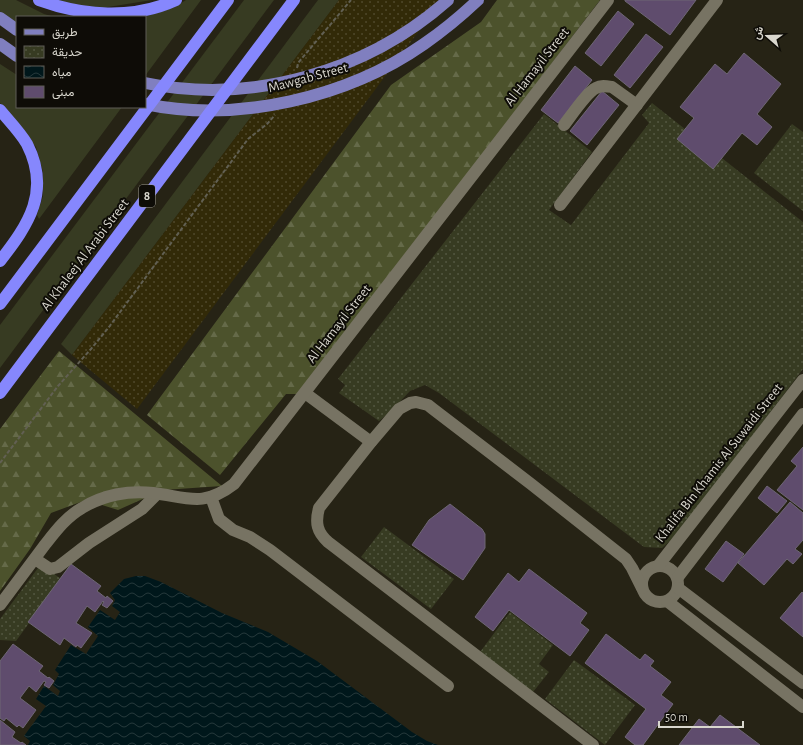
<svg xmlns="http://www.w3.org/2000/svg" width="803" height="745" font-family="'Alegreya Sans',Vazirmatn,sans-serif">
<defs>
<pattern id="forest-firs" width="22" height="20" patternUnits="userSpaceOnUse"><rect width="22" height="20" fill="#4c522c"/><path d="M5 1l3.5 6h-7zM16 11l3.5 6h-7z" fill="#656a49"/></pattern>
<pattern id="sand-dots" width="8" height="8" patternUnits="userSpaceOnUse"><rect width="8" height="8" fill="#322a08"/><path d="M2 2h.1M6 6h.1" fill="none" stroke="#4f482b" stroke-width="1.8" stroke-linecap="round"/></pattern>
<pattern id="park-dots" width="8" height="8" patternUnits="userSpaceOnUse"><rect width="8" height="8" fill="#373b22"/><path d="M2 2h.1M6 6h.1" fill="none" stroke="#535741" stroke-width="1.8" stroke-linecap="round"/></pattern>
<pattern id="water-waves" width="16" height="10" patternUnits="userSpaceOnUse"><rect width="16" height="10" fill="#00171b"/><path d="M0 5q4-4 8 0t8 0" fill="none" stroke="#25383b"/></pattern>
</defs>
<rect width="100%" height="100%" fill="#262315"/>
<g fill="#373b22">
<polygon points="0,0 16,0 44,14 55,17 17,17 17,25 0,13"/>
<polygon points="45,0 152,0 102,8"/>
<polygon points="186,0 201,0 145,76 145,17 143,17 175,7"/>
<polygon points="244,0 274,0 0,368 0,325"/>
<polygon points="318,0 339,0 72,355 61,344"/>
<polygon points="0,64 17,75 17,107 122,107 39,219 37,215 43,196 43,172 36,147 0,103"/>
</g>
<g fill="url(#forest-firs)">
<polygon points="497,0 600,0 300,394 286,394 220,475 147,415 391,85 481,22"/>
<polygon points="59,351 222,486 163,490 118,510 86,500 51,513 30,549 0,591 0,429"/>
</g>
<polygon fill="url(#sand-dots)" points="339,0 442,0 137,409 72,355"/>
<g fill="url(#park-dots)">
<polygon points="652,103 803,222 803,369 677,535 662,548 644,547 439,393 425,385 410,391 389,413 379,421 339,393 345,385 338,379 544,114 592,152 549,210 571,225 649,123 642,115"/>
<polygon points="792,124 803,132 803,211 754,173"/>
<polygon points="384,527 454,579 431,609 361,557"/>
<polygon points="45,567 61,579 16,641 0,640 0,619 38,568"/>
<polygon points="510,612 553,645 539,664 549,672 533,692 480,652"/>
<polygon points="574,660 635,705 605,745 545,699"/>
</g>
<polygon fill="url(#water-waves)" points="136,576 145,576 161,582 222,613 268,632 317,661 412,732 427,741 438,745 28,745 30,741 24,736 46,706 36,699 44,686 58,696 60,691 53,685 59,674 55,670 71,645 86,654 98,636 88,627 100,610 115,620 120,612 112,606 115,600 110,593 124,579"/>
<g fill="#5f4c6d" stroke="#6e6675">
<polygon points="625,0 696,0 670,35 625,1"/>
<polygon points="618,11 634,24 601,66 585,53"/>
<polygon points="646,34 663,47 630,88 614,75"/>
<polygon points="744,53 781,84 757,114 772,127 757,145 742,133 713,169 677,139 694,118 680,107 715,64 727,74"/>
<polygon points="575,66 592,80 558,123 541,110"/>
<polygon points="602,91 619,105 587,145 570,131"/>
<polygon points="803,447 803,510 777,490 797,466 791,461"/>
<polygon points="767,486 787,501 777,513 758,498"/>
<polygon points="790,502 803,513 803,540 795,549 802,554 793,564 787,559 764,585 738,563"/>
<polygon points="450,504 482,529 485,534 485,548 463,580 412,545 429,520"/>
<polygon points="726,541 744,554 723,582 705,569"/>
<polygon points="71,564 101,586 97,591 106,598 107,596 113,601 107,608 102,605 104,602 103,601 95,612 87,606 76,623 92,633 81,648 77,645 76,647 64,638 60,645 28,622"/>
<polygon points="529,569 587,613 580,623 589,630 570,656 509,610 493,631 475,617 508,573 519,582"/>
<polygon points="802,592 803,593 803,637 780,618"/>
<polygon points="606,634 640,660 645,654 654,661 650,666 671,682 661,695 673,704 643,745 635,745 625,737 646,709 585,663"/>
<polygon points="13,644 43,666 39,671 48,678 49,677 54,681 49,688 44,685 46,682 44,681 36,692 29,686 20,698 36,710 23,728 19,725 17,727 6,718 4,721 0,718 0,661"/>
<polygon points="720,715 760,745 679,745 699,719 710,727"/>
<polygon points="0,720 15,732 12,737 21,743 22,742 26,745 0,745"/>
</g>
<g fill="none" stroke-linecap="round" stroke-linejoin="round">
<g stroke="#626053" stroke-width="2" stroke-dasharray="4 2" stroke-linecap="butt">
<polyline points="297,68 298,63 351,0"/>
<polyline points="0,463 58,386 91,349 109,327 248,139 267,124 275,115"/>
</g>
<g stroke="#777363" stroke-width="12">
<path d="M564,125c7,-9 23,-33 32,-37 5,-3 10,-2 16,-1l25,18"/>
<polyline points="560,205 717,0"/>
<polyline points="305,393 371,442"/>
<polyline points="211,497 219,519 233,530 250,537 270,550 448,686"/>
<polyline points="35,559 50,569 58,567 89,543 142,509 157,494"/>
<circle cx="660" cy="584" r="18"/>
<polyline points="658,566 803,380"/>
<polyline points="678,577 803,414"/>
<polyline points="678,588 803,683"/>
<polyline points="667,601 803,707"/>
<path d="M0,605c15,-20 29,-39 44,-59 11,-14 22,-29 38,-38 21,-13 47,-18 71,-15 34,4 50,15 81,-9l374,-484"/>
<path d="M593,745l-265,-203c-11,-10 -13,-19 -9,-34l52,-66 28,-33 11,-6 6,-1 12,3 5,4 98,75 95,75 6,9 10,20"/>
</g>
<g stroke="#807fbf" stroke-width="12">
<polyline points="0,18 17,30"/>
<polyline points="0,44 17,56"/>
<path d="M145,83c106,22 222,-11 303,-83"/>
<path d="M145,104c92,19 202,-6 279,-60 19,-13 37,-28 54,-44"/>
</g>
<g stroke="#8687fd" stroke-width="12">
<path d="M39,0c44,16 93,20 137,0"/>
<path d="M0,110c9,11 20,22 27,34 24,47 2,80 -27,117"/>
<polyline points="0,304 228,0"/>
<polyline points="0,393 294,0"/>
</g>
</g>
<g text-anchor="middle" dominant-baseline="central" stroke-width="4" stroke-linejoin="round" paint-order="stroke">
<rect fill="#0e0c07" stroke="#9c9a92" stroke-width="1" x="139" y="185" width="16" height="22" rx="3"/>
<g font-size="13" font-weight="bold" fill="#d9d7ce">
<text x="147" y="196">8</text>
</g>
<g font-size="14" fill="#d9d7ce" stroke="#0e0c07">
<text transform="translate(537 67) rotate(-52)">Al Hamayil Street</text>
<text transform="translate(308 78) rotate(-15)">Mawgab Street</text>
<text transform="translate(85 255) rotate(-53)">Al Khaleej Al Arabi Street</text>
<text transform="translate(339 324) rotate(-52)">Al Hamayil Street</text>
<text transform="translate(719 463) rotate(-52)">Khalifa Bin Khamis Al Suwaidi Street</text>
</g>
</g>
<rect x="16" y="16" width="130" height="92" fill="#0e0c07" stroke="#5f5d57"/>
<rect x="24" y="29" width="20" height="6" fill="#807fbf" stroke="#5f5d57"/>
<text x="52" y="36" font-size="12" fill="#d9d7ce">طريق</text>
<rect x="24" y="46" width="20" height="12" fill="url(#park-dots)" stroke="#5f5d57"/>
<text x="52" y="56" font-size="12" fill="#d9d7ce">حديقة</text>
<rect x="24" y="66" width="20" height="12" fill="url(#water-waves)" stroke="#5f5d57"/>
<text x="52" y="76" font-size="12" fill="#d9d7ce">مياه</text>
<rect x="24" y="86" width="20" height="12" fill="#5f4c6d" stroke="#5f5d57"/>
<text x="52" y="96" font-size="12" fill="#d9d7ce">مبنى</text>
<g transform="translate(767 36) rotate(290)" stroke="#0e0c07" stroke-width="3" paint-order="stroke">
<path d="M0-3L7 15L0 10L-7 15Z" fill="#d9d7ce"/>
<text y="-6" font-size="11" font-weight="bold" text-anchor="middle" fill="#d9d7ce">ش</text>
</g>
<path d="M659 721v6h84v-6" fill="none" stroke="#d9d7ce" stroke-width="2"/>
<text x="665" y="721" font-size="12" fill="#d9d7ce" stroke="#0e0c07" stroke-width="3" paint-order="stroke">50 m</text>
</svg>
